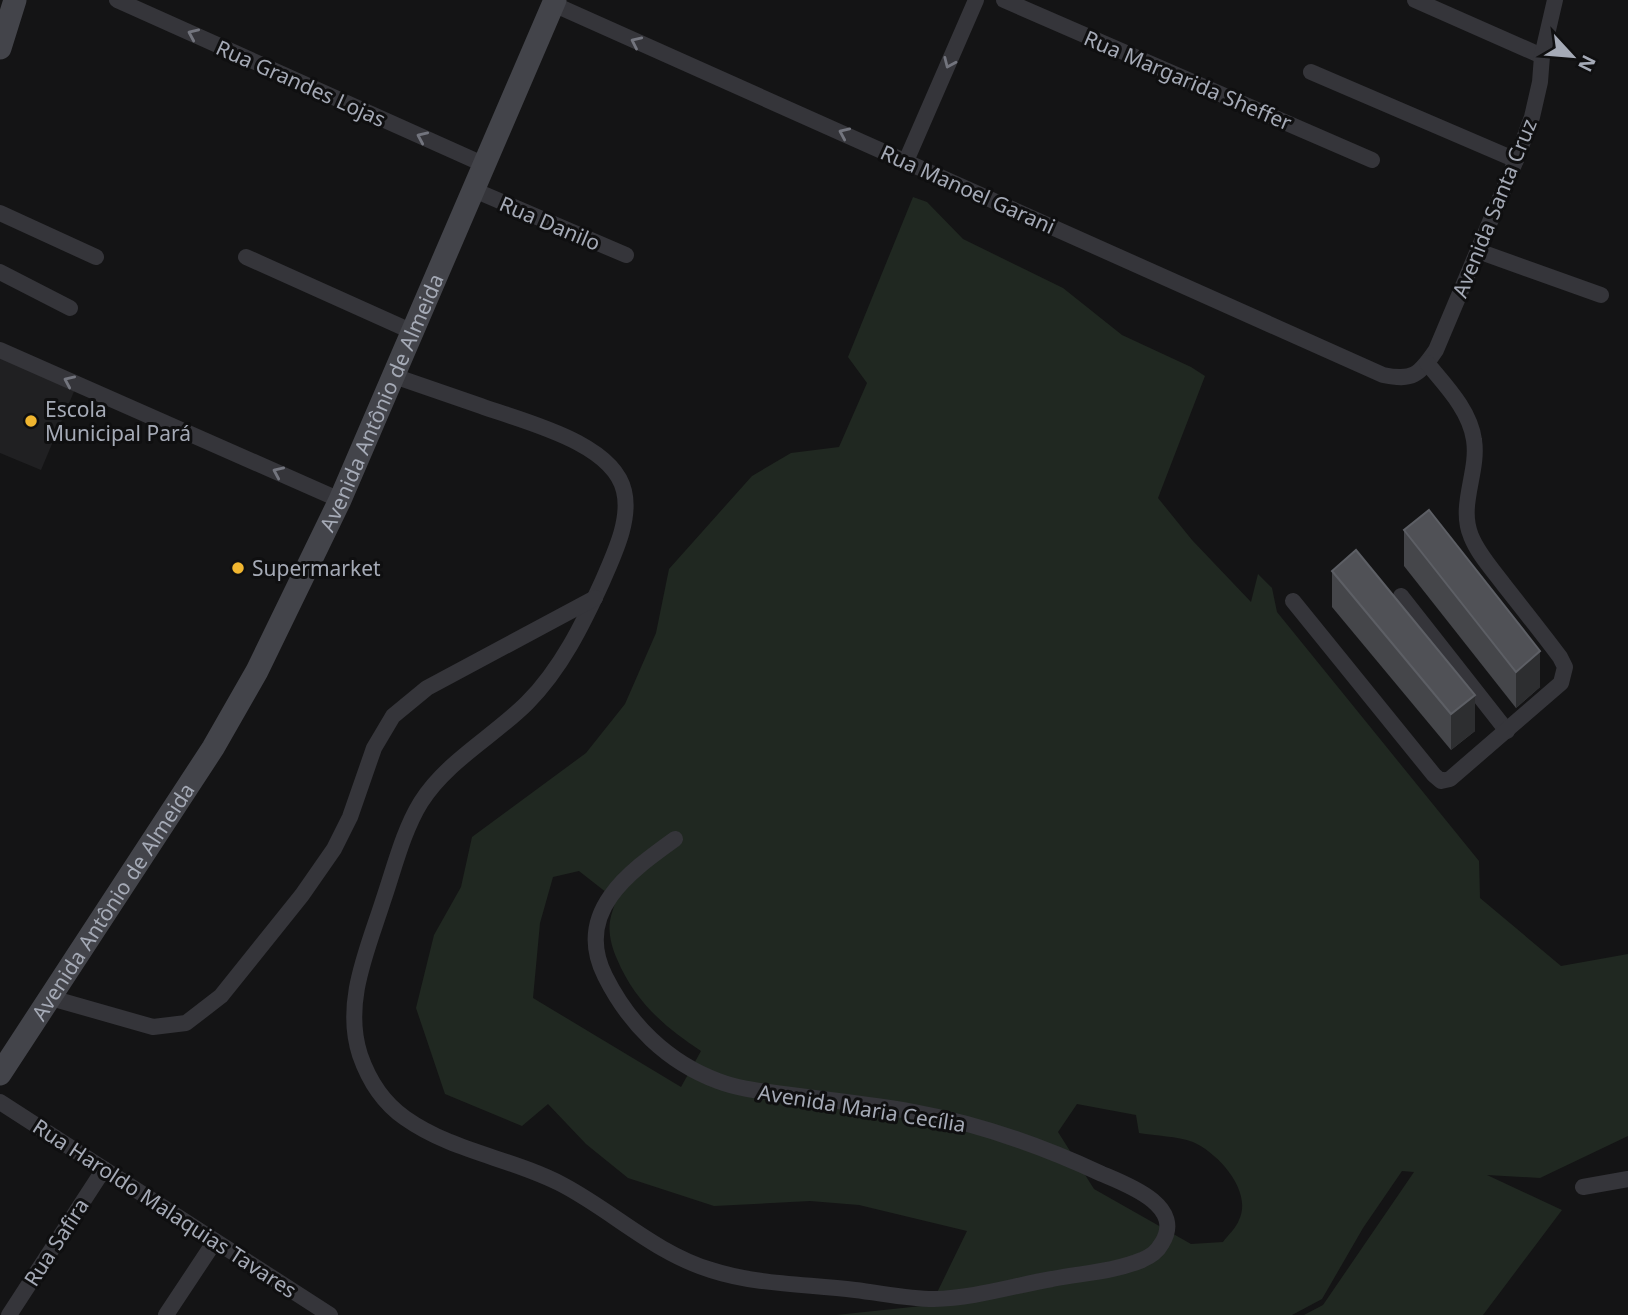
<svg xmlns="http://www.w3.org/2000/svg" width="1628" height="1315" font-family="'Noto Sans',sans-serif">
<rect width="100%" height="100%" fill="#141415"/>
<polygon fill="#202022" points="0,358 75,389 41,470 0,453"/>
<path fill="#202821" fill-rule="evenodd" d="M913,197l14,5 36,37 100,49 59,47 69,32 14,9 -47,122 34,42 59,62 7,-28 14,14 5,24 202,249 1,37 81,68 67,-12v182l-88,42 -53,-3 75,35 -79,105h-179l19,-10 91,-133 -12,-1 -39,57 -41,71 -30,16h-456l95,-10 36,-74 -108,-26 -49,-4 -96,5 -86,-28 -42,-34 -38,-40 -26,22 -77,-32 -29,-86 18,-73 27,-48 11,-50 114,-84 39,-49 31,-71 13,-64 83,-93 39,-23 48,-6 28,-64 -19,-26zM579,871l37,29c-2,7 -5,14 -6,21 -2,12 2,27 7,38 17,41 47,68 84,92l-20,36 -148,-89 7,-75 13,-46zM1077,1104l59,11 3,18c17,3 38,3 54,9 25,11 60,49 46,78 -3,8 -11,15 -16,22l-32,2 -97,-55 -36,-57z"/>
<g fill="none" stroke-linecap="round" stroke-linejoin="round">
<g stroke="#35353a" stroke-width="16">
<polyline points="117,0 485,165"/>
<polyline points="1004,0 1372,160"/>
<polyline points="1415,0 1542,56"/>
<path d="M553,4l830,371c30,6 36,0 53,-25l80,-190 16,-43 8,-35 2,-26 13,-56"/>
<polyline points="1311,72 1516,160"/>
<polyline points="906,161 976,0"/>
<polyline points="474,190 626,255"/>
<polyline points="0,213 96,257"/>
<polyline points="1478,251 1601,295"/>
<polyline points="246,257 413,332"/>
<polyline points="0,272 70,308"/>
<polyline points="0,350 340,500"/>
<path d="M394,376c29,10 58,20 87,30 41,15 132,36 143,85 7,29 -10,63 -21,89 -20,44 -42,89 -76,123 -34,34 -80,58 -106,99 -18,29 -27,67 -38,99 -16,50 -40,102 -23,154 9,26 22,47 45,63 48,34 107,40 158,67 51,27 92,68 148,85 46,15 97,14 144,20 26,3 53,9 79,9 41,-1 78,-13 118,-20 30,-6 61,-7 90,-19 9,-4 15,-8 20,-17 23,-37 -34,-58 -60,-69 -60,-28 -122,-50 -188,-62 -43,-8 -87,-12 -131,-18 -22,-3 -44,-5 -65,-13 -51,-19 -89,-57 -113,-105 -32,-64 24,-104 70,-137"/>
<polyline points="1401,596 1507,731"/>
<path d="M1293,601l141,174 7,6 9,-2 111,-96 4,-16 -5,-10c-18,-24 -37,-48 -56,-72 -11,-15 -26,-31 -33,-49 -13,-31 8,-64 3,-96 -4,-30 -29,-55 -47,-77"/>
<polyline points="51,998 153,1027 186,1023 221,996 302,895 334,849 350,817 374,748 393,716 427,688 595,598"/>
<polyline points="0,1102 330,1315"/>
<polyline points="1583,1187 1628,1179"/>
<polyline points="9,1315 104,1169"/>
<polyline points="166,1315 215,1241"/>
</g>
<g stroke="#43444a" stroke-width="23">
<polyline points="0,48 15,0"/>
<path id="s1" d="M0,1074l213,-326 44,-77 83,-171 215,-500"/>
</g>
</g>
<g fill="#45464a">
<polygon points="1404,530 1540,687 1516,708 1404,566"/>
<polygon points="1332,571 1475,731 1451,750 1332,607"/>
</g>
<g fill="#2d2e30">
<polygon points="1540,651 1540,687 1516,708 1516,672"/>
<polygon points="1475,695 1475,731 1451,750 1451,714"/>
</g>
<g fill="#505156" stroke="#5d5f65" stroke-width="2">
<polygon points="1429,510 1540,651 1516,672 1404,530"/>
<polygon points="1356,550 1475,695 1451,714 1332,571"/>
</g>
<defs><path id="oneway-chevron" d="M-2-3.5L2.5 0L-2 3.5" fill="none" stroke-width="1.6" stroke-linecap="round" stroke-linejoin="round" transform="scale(1.75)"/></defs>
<g stroke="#73757e">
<use href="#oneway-chevron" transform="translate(193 34) rotate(-156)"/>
<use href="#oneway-chevron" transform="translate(636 42) rotate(-155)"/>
<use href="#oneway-chevron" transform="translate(949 63) rotate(114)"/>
<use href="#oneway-chevron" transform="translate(844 133) rotate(-156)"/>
<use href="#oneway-chevron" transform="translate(422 137) rotate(-156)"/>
<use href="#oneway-chevron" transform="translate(69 381) rotate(-156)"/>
<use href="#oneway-chevron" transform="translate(278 472) rotate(-156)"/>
</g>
<g fill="#f1b630" stroke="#0f0f10" stroke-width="2.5">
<circle cx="31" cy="421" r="7"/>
<circle cx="238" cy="568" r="7"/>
</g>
<g text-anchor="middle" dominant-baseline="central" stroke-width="6" stroke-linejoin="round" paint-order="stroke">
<g font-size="21" fill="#a5aab6" stroke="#0f0f10">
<text transform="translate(1188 80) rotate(23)">Rua Margarida Sheffer</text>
<text transform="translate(301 83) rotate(24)">Rua Grandes Lojas</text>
<text transform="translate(968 189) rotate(24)">Rua Manoel Garani</text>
<text transform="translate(1494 208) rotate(-68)">Avenida Santa Cruz</text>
<text transform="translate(550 223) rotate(23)">Rua Danilo</text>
<text stroke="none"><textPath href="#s1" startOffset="774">Avenida Antônio de Almeida</textPath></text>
<text stroke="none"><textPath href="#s1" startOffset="206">Avenida Antônio de Almeida</textPath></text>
<text transform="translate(862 1108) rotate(9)">Avenida Maria Cecília</text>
<text transform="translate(165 1208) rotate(33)">Rua Haroldo Malaquias Tavares</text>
<text transform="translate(56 1242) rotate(-57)">Rua Safira</text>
</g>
<g font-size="21" fill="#a5aab6" stroke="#0f0f10" text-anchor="start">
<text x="45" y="409">Escola<tspan x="45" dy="24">Municipal Pará</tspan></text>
<text x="252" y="568">Supermarket</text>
</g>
</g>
<g transform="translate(1572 56) rotate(116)" stroke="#0f0f10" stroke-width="5" paint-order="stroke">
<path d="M0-5L12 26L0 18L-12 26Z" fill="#a5aab6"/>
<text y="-10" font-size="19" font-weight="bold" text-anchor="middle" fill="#a5aab6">N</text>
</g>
</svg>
